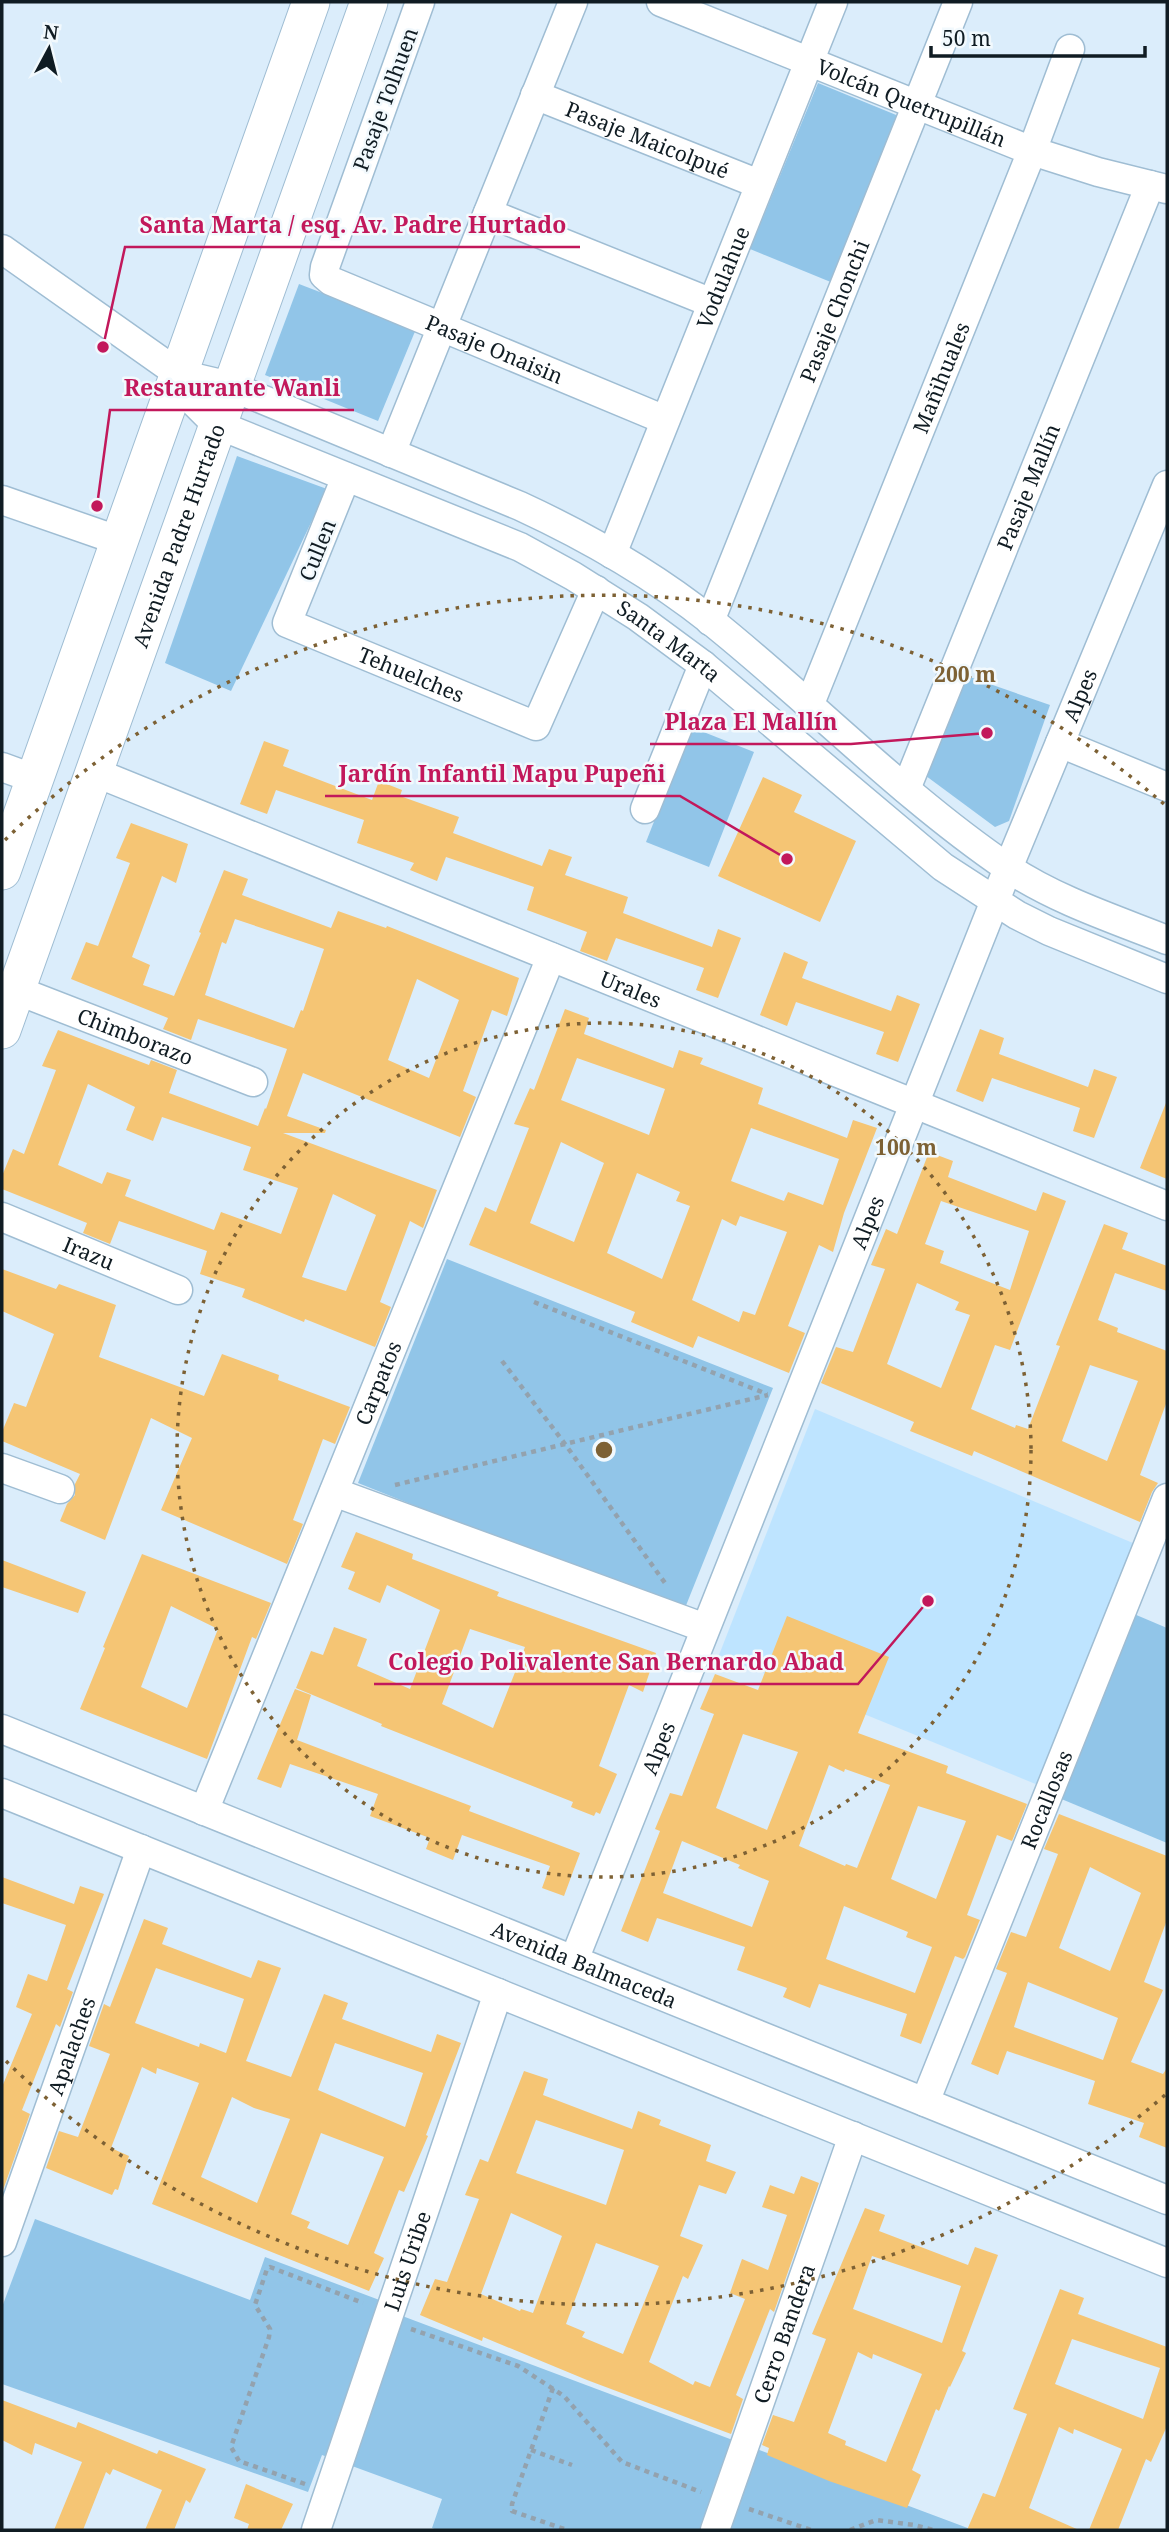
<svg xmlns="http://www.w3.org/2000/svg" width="1169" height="2532" font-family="'Noto Serif',serif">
<rect width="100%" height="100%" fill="#dbedfb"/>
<polygon fill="#bee4ff" points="815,1409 1140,1546 1038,1785 719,1655"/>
<g fill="#91c5e8">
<polygon points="818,83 906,119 838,285 750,249"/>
<polygon points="299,284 416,329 378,421 265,375"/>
<polygon points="237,456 327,489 231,691 165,663"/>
<polygon points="961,674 1050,705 1009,821 995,827 922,773"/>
<polygon points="691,727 754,752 709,867 646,842"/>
<polygon points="447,1259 773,1388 683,1613 358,1483"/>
<polygon points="1134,1614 1167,1628 1167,1843 1059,1798"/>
<polygon points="35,2219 250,2300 265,2257 398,2307 397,2314 973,2530 437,2530 432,2528 442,2499 322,2455 308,2492 2,2384 2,2307"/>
</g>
<g fill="#f5c574" fill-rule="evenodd">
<polygon points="264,741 289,750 283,766 372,800 379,781 402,790 400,796 459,817 453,833 542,866 549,849 572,857 565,875 628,897 623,913 712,947 718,929 741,938 718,998 696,990 704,968 616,938 607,961 580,951 587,932 527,910 534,887 446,857 437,881 410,870 414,863 357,843 364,820 276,790 267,814 240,804"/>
<polygon points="763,777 802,795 794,812 856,841 820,922 718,876"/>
<path d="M131,823l57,21 -12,39 -14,-7 -30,81 18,8 -7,20 31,11 27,-63 -2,-1 25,-62 24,9 -6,16 89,33 7,-17 48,17 1,-2 132,52 -12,38 -15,-6 -29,81 13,6 -16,40 -157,-64 -16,43 39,14 -1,3h-42l154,57 -14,38 -13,-7 -30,81 11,5 -16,40 -70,-28 -1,3 -62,-25 3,-8 -45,-15 7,-23 -88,-30 -9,23 -27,-11 4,-10 -85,-34v-13l11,-27 11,5 32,-84 -14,-4 16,-36 91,35 2,-5 26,10 -8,23 89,33 7,-18 1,1 21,-60 -89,-30 -7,21 -28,-11 5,-11 -97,-39 15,-37 12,4 32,-83 -14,-5zM235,919l89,30 -21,62 -2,-1 -7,18 -89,-33 17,-53 4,2zM417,979l42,21 -30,78 -41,-18zM88,1084l47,23 -9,23 27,11 9,-24 89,30 -8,23 55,18 -17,46 -60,-22 -7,18 -89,-34 6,-16 -24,-8 -5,12 -44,-19zM333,1194l43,21 -30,76 -44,-14z"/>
<polygon points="784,952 808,962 802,978 891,1011 897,995 920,1004 898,1062 876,1054 884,1032 796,1002 787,1026 760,1015"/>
<path d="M565,1009l24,9 -5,16 89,34 6,-18 24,8 -3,6 63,24 -5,16 89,34 6,-18 24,8 -33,85 -11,39 -14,-7 -31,81 17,7 -16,40 -91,-37 -5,12 -62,-26 4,-10 -166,-67 16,-38 11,5 33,-84 -15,-4 16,-36 4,2zM577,1058l88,31 -16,46 -88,-35zM751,1128l88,31 -16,46 -35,-13 -4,9 -53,-20zM561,1142l43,21 -30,79 -44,-19zM637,1173l43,19 -4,9 14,5 -28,73 -55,-26zM740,1216l47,16 -32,83 -12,-4 -4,11 -47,-22 30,-81 14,7z"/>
<polygon points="980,1029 1004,1038 999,1054 1088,1087 1094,1069 1117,1077 1094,1138 1073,1131 1080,1108 992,1078 983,1102 956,1091"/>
<polygon points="1166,1103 1167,1104 1167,1179 1140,1168"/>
<path d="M929,1152l24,9 -5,16 88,34 7,-19 23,9 -56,149 -15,-5 -24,64 44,19 1,-3 12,4 32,-83 -4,-1 48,-121 24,9 -6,16 45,17v25l-52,-18 -17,47 20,8 -1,4 50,19v50l-27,74 18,8 -6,9 -12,30 -166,-71 -2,5 -62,-25 4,-9 -93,-39 15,-36 17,5 32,-83 -14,-4 15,-36 11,5zM941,1201l88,30 -19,59 -70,-27 4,-12 -19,-7zM917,1283l42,19 -4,8 15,5 -29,73 -54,-24zM1090,1365l48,16 -31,80 -45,-20z"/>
<polygon points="2,1269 56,1289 59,1284 116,1305 99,1357 204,1396 222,1354 279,1375 278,1380 350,1407 335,1444 323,1439 293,1520 303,1524 287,1564 161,1510 192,1438 151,1418 105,1540 60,1521 67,1504 75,1495 75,1484 80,1474 2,1441 2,1432 14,1403 26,1407 54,1334 2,1311"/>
<path d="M356,1532l57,22 -1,5 87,33 -2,4 159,57 -13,39 -14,-7 -30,81 18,8 -17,40 -4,-2 -2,4 -23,-9 2,-5 -192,-76 1,-2 -86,-36 15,-37 12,4 11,-28 33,12 -10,27 53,23 30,-79 -53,-25 -7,18 -32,-14 7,-17 -14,-5zM470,1629l55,18 -32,81 -51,-24z"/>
<path d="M142,1554l129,49 -15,36 -4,-2 -45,122 -127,-50 25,-61 -2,-1zM171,1606l47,23 -31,79 -46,-21z"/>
<polygon points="2,1560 86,1592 78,1613 2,1587"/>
<path d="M787,1616l102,41 -31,76 90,33 -2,7 81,31 -15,37 -15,-6 -30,80 13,5 -1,2 -14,35 -2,2 -8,-3 -34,88 -21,-8 7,-22 -88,-30 -9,24 -27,-11 4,-9 -50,-18 8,-23 -88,-29 -9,24 -27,-11 39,-100 -5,-2 15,-36 12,3 32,-82 -14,-5 15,-35 43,16zM743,1734l55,18 -31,78 -51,-22zM829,1765l15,7 1,-3 45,16 -33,83 -11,-4 -1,2 -46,-20zM918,1806l48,15 -30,78 -45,-20zM682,1841l58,24 -2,3 31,13 -17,46 -89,-34zM844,1906l64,26 -2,5 26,10 -17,46 -89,-34z"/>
<polygon points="295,1689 311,1695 297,1740 471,1806 469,1811 580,1853 564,1896 542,1888 550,1866 462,1835 453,1860 426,1849 430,1838 370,1816 378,1794 290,1764 281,1788 257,1779"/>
<path d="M1059,1814l108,42v64l-23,62 19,8 -32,72 32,12 4,-6v80l-28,-11 5,-14 -56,-19 7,-23 -88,-30 -9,24 -27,-11 36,-91 -11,-4 15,-37 15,5 32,-83 -14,-5zM1090,1867l51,26 -31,78 -51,-23zM1028,1982l90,36 -15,42 -89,-33z"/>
<polygon points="2,1877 74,1904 80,1886 104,1894 67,1989 73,1992 60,2027 56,2024 22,2110 30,2114 2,2193 2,2087 32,2014 16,2007 28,1974 47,1981 66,1925 2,1903"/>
<path d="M144,1919l24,9 -6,16 89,34 7,-18 23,8 -35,93 45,16 33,-83 24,9 -6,16 89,33 6,-18 24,9 -35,92 2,1 -24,56 -5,-2 -25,63 10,5 -15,33 -217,-87 47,-121 -42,-15 -1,6 -14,-7 -31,81 18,8 -11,34 -3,-1 -3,6 -66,-27 13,-37 19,6 32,-83 -21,-8 15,-42 6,3zM156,1968l88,31 -18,54 -26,-10 -1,4 -64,-24zM335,2043l88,30 -18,54 -87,-37zM232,2097l22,11 36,11 -33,84 -56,-26zM321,2133l63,24 -36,88 -41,-17 3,-6 -19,-8z"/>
<path d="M524,2071l24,8 -5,16 89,34 6,-18 23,9 -2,5 52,20 -5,16 30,11 -10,22 -27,-9 -19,51 23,9 -15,34 -5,-3 -34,86 44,23 2,-4 15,6 35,-88 -15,-6 12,-34 26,11 19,-55 -25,-8 8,-22 24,9 7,-18 18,7 -45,129 -4,-3 -34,86 7,4 -12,35 -144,-54 -104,-43 -1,4 -62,-26 15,-36 12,3 32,-83 -14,-4 15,-36 8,3zM536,2120l88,30 -18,55 -90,-32zM511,2213l51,23 -29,77 -12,-4 -1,2 -39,-17zM596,2243l63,23 -36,88 -41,-17 3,-5 -19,-8z"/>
<path d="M865,2208l20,7 -6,16 89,34 7,-18 23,8 -36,96 4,2 -16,34 -1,-1 -10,25 -3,-2 -24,61 9,5 -14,33 -78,-27 -62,-26 2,-7 -7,-3 11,-30 21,7 32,-83 -14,-5zM872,2256l89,30 -19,57 -89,-34zM858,2352l14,7 1,-5 49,20 -36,88 -41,-17 1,-4 -18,-8z"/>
<path d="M1060,2289l24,9 -6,16 89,33v79l-16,36 -5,-3 -28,71h-29l33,-81 -48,-20 -1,5 -14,-7 -30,81 50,22h-112l16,-37 12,4 32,-83 -14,-5zM1072,2339l88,29 -17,51 -88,-35z"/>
<polygon points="2,2400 76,2428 78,2422 157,2454 159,2450 206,2469 190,2503 186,2500 174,2530 145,2530 162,2490 113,2469 110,2475 106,2472 83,2530 54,2530 82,2462 35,2443 32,2455 2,2440"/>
<polygon points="246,2484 293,2504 281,2530 247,2530 249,2524 234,2518"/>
</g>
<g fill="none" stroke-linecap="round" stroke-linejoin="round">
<defs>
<g id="minor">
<path id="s1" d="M420,2l-95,265 -1,8 7,6 334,139"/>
<path id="s2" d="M661,2l371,149 66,21 68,17"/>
<path id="s3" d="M535,95l224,89"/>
<polyline points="488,213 712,303"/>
<path d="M2,249l177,125 51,12 290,120c67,31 132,68 191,115 100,80 190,174 297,247 48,32 106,51 159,72"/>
<path id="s4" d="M179,374l14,27 23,23 304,123 53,29 65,41 65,48 240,202 74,48 32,16 118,48"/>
<polyline points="391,453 573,2"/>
<path id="s5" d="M346,477l-59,146 249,103 60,-136"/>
<polyline points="2,500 120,541"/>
<path id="s6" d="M612,554l221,-552"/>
<path id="s7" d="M710,621l248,-619"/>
<path id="s8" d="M809,706l223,-555 38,-102"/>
<polyline points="1060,743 1167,787"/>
<polyline points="2,767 35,779"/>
<path id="s9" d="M94,772l1073,434"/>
<path id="s10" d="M906,789l244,-604"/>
<polyline points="645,809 703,665"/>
<path id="s11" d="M16,990l237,92"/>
<path id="s12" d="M2,1217l176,73"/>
<polyline points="2,1468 60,1489"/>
<polyline points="334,1492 705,1628"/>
<path id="s13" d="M2,1729l1165,471"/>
<polyline points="2,1793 1167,2263"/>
<path id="s14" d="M204,1811l347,-854"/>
<path id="s15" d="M574,1960l434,-1092 159,-383"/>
<path id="s16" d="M925,2102l242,-604"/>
<path id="s17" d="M2,2242l139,-393"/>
<path id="s18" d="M316,2530l182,-537"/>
<path id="s19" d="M715,2530l138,-394"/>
</g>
<g id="major">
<polyline points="2,871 311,2"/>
<path id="s20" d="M2,1030l367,-1028"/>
</g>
</defs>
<use href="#minor" stroke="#9fbdd3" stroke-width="31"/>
<use href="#major" stroke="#9fbdd3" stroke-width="39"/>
<g stroke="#93a2ae" stroke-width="4.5" stroke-dasharray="5 5" stroke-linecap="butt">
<polyline points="534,1302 767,1394"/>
<polyline points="502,1361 565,1444 665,1583"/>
<polyline points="395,1485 768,1395"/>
<polyline points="411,2329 518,2366 564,2396 622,2462 701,2492"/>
<polyline points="553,2388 512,2504 512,2511 567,2530"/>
<polyline points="531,2450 572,2465"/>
<polyline points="305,2484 239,2461 231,2447 269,2337 270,2329 255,2305 267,2269 270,2267 363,2303"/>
<polyline points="749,2509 811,2530"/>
<polyline points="850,2530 876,2520 914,2525 933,2530"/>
</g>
<use href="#minor" stroke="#fff" stroke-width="28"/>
<use href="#major" stroke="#fff" stroke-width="37"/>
</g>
<g fill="none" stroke="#7d6134" stroke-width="3.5" stroke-dasharray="3.5 7">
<circle cx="604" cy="1450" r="427"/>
<path d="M1165 2095A855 855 0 0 1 5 2060M5 840A855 855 0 0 1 1165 805"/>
</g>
<g text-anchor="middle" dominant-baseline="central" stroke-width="5" stroke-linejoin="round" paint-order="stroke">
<g font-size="21" fill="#101c23" stroke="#f2f9fd">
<text transform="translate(385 99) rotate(-70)">Pasaje Tolhuen</text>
<text stroke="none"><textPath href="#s2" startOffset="270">Volcán Quetrupillán</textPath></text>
<text stroke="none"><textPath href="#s3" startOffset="121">Pasaje Maicolpué</textPath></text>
<text stroke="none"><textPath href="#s6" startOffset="298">Vodulahue</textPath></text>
<text stroke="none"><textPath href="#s7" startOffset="334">Pasaje Chonchi</textPath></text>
<text stroke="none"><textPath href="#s1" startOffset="476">Pasaje Onaisin</textPath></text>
<text stroke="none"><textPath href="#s8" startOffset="354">Mañihuales</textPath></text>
<text stroke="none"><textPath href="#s10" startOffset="326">Pasaje Mallín</textPath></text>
<text stroke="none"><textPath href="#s20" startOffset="525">Avenida Padre Hurtado</textPath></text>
<text transform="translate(317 550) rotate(-68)">Cullen</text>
<text stroke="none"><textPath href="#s4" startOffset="567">Santa Marta</textPath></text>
<text stroke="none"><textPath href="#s5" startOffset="292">Tehuelches</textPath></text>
<text stroke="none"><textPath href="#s15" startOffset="1362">Alpes</textPath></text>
<text stroke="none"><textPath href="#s9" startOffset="579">Urales</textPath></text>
<text stroke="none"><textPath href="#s11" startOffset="128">Chimborazo</textPath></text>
<text stroke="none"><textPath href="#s15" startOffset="794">Alpes</textPath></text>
<text stroke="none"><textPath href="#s12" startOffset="94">Irazu</textPath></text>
<text stroke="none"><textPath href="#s14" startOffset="462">Carpatos</textPath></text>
<text stroke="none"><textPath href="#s15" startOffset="228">Alpes</textPath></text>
<text stroke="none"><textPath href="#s16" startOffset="326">Rocallosas</textPath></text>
<text stroke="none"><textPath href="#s13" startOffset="628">Avenida Balmaceda</textPath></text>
<text stroke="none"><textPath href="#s17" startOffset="208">Apalaches</textPath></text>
<text stroke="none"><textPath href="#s18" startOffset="284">Luis Uribe</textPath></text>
<text stroke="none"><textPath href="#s19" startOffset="208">Cerro Bandera</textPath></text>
</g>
</g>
<circle cx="604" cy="1450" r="10" fill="#7d6134" stroke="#f2f9fd" stroke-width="3.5"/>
<g font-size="21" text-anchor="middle" font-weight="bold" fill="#7d6134" stroke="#f2f9fd" stroke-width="5" stroke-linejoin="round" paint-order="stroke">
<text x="965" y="682">200 m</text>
<text x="906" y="1155">100 m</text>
</g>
<path fill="none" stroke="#c2185b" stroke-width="2.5" d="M103 347L125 247H580M97 506L110 410H354M987 733L851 744H650M787 859L680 796H325M928 1601L858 1684H374"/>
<g fill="#c2185b" stroke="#f2f9fd" stroke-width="2.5">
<circle cx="103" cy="347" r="7"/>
<circle cx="97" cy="506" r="7"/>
<circle cx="987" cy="733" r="7"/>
<circle cx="787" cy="859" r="7"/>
<circle cx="928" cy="1601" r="7"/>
</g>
<g font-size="23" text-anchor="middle" font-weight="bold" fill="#c2185b" stroke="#f2f9fd" stroke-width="5" stroke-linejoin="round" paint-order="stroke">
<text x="353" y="233">Santa Marta / esq. Av. Padre Hurtado</text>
<text x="232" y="396">Restaurante Wanli</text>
<text x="751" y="730">Plaza El Mallín</text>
<text x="502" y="782">Jardín Infantil Mapu Pupeñi</text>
<text x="616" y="1670">Colegio Polivalente San Bernardo Abad</text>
</g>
<rect width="1169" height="2532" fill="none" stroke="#101c23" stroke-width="7"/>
<g transform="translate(49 49) rotate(7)" stroke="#f2f9fd" stroke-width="5" paint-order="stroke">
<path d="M0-5L12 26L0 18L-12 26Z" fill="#101c23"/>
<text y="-10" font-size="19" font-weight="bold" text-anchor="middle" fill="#101c23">N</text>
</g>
<path d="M931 46v10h214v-10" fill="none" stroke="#101c23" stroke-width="3.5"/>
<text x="942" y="46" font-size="21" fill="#101c23" stroke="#f2f9fd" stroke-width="5" paint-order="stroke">50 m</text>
</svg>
